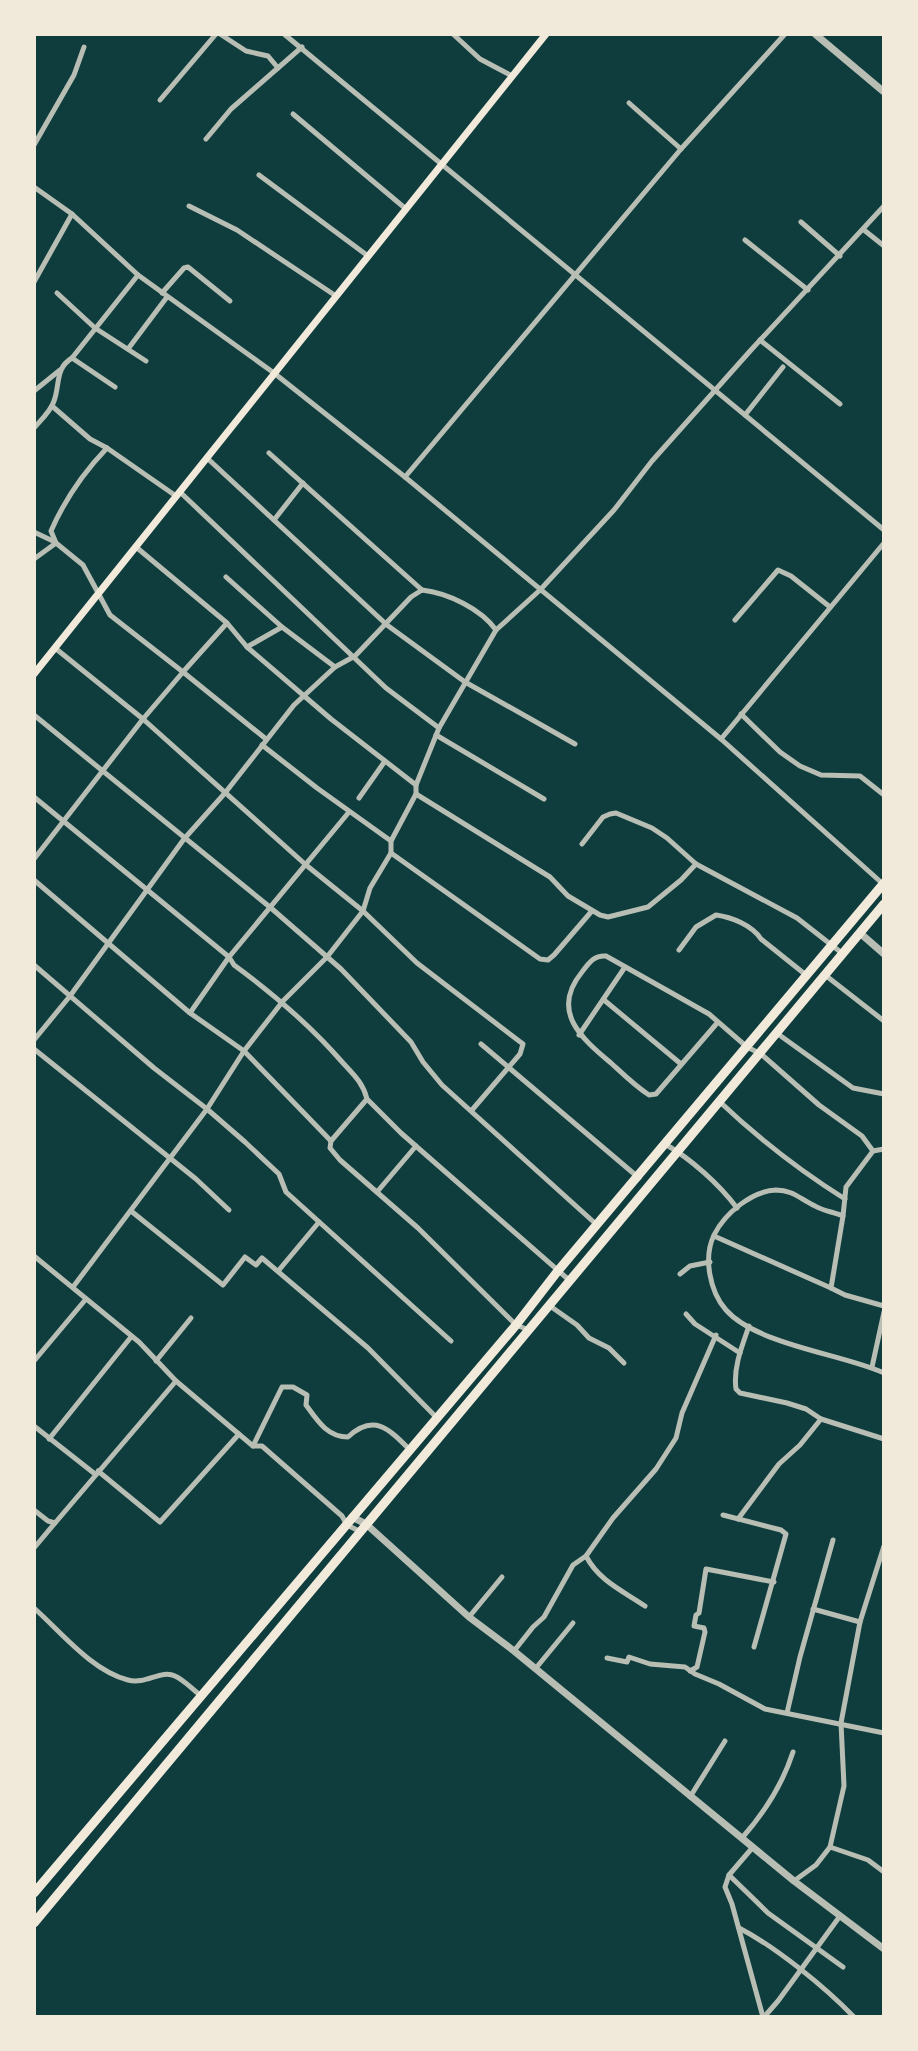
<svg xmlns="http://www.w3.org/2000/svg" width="918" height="2051" font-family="Montserrat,sans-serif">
<rect width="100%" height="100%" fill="#0f3d3e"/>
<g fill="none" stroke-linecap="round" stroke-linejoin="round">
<g stroke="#b8beb3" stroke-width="5">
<polyline points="220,34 246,51 268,56 278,68"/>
<polyline points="284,34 884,530"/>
<polyline points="453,34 480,59 512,76"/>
<polyline points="160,100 216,34"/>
<polyline points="629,103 681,149"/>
<polyline points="293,114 406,209"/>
<polyline points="206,139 231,109 302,47"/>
<polyline points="34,145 74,75 84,47"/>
<polyline points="259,175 368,256"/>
<polyline points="34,187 72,214 138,275 274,373 405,477 721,739 883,884"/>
<polyline points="189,206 237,230 336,296"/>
<polyline points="801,222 840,256"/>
<polyline points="864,230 884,246"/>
<polyline points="745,240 808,290"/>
<polyline points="34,282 72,214"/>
<polyline points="57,293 95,328 146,361"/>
<polyline points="162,293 184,268 188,267 230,301"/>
<polyline points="760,340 840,404"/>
<polyline points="128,349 167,297"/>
<polyline points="72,358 115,387"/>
<polyline points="34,391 60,370"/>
<path d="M52,406l38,33 17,9c-24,25 -42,51 -56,83l5,12"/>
<polyline points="745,415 783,367"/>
<path d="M34,428c7,-8 17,-17 20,-27 6,-16 1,-33 18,-43l66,-83"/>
<polyline points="107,448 176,496"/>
<polyline points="269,453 422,590"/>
<polyline points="207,458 387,625 465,682 575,744"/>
<polyline points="405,477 681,149 785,34"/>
<polyline points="180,492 386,688 439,728"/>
<polyline points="274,520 303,483"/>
<polyline points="34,532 55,542"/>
<polyline points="136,547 227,623 247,647 331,719 416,785"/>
<polyline points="34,559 56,543 83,565 110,615 183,672 227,623"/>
<polyline points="226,577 282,627"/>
<polyline points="735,620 778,570 791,576 830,607"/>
<path d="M247,647l35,-20 53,40 20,-11 56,-59 11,-7c26,3 59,19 74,40"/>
<polyline points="55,648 143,719 306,865 363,911 417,963 523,1044 520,1054 472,1110"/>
<polyline points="741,714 780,752 800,766 821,775 860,776 884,795"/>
<polyline points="34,715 271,908 341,969 411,1042 423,1062 442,1085 597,1225"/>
<polyline points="436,735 544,799"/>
<polyline points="721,739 884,543"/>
<polyline points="262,745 317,788 391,841"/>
<polyline points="416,794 550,877 568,896 600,915 608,917 648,907 681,880 696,864"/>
<path d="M34,797l195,160 5,8c41,30 76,60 109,98 11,12 20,20 24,36l-36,42 -1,7 10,12 78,68 98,97 13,5"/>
<polyline points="359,798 385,761"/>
<polyline points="582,844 603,817 610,814 616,813 652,828 667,838 696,864 797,918 843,954"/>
<polyline points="391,853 540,959 548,960 554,955 591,912"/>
<polyline points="34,859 143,719 183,672 266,739"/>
<polyline points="34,880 190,1013 244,1051 331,1141"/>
<path d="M679,950l17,-23 20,-12c15,2 36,10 45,24l45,36"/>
<polyline points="34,965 154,1068 207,1109 245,1142 279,1174 286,1192 451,1341"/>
<polyline points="825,975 884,1021"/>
<polyline points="604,1000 681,1064"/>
<polyline points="190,1013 229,957 349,812"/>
<path d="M718,1022l-62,72 -7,1c-14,-9 -26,-21 -38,-32 -30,-25 -61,-52 -29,-91 7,-9 12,-17 24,-16l103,58 38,33 14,7 58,51 43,31 11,15"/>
<polyline points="778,1034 853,1088 884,1094"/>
<polyline points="579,1035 625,967"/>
<polyline points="34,1040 70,996 184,839 225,793 294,705 335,667"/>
<polyline points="481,1044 639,1178"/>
<polyline points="34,1049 196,1179 229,1210"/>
<polyline points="367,1099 401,1133 569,1280"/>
<path d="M720,1102c39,37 79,68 125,97"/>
<path d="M665,1144c26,15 54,40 72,64"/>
<path d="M884,1149l-11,2 -27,36 -3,29c-9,-4 -20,-5 -28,-10 -15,-7 -22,-16 -39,-16 -24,1 -51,23 -62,45 -11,23 -4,57 12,75 31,35 117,44 158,63"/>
<polyline points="377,1192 416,1146"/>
<polyline points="131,1211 223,1285 245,1257 256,1265 262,1258 368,1348 436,1417"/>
<polyline points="843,1216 831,1288 845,1295 884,1306"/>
<polyline points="714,1236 831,1288"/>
<polyline points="34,1256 139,1342 176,1381 253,1446 262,1446 342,1516 347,1525 359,1531"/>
<polyline points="279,1270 319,1222"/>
<polyline points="680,1274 690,1266 710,1262"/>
<polyline points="73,1287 207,1109 244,1051 283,1001 327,957 363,911 370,888 391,853 391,841 416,794 416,785 439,728 496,630 540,590 614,510 652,461 751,350 884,206"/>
<polyline points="550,1306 577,1325 589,1338 609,1348 624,1363"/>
<polyline points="686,1314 695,1324 740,1353"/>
<path d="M749,1326c-7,20 -16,42 -13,63l4,4 47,10 19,6 15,10 63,20"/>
<polyline points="34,1361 86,1299"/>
<polyline points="156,1361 191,1318"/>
<polyline points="872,1367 884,1312"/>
<polyline points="34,1426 95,1474"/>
<polyline points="49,1439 131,1337"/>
<path d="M253,1446l29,-59h11l14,8 -1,10c11,15 21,32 42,32 26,-24 41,-8 62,13"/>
<polyline points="98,1471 160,1522 239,1434"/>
<polyline points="34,1510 48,1521 55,1523 176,1381"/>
<polyline points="723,1515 781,1530 786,1534 754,1647"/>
<polyline points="738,1519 779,1464 800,1445 821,1419"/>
<polyline points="34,1548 55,1523"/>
<path d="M586,1556c13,25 37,35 59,50"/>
<path d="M34,1608c27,24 58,63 94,72 18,5 33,-11 47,-4 9,4 17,13 25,19"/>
<polyline points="813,1609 860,1622"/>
<polyline points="469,1617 502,1577"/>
<polyline points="514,1651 533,1627 544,1617 573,1565 586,1556 613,1518 656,1469 676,1438 682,1413 716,1335"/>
<polyline points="607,1658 627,1662 629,1657 650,1664 685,1667 695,1674 719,1684 765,1709 884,1733"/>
<polyline points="536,1668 573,1623"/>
<polyline points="690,1671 697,1667 705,1632 704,1628 694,1626 696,1615 699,1613 706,1569 774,1582"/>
<polyline points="787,1713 800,1657 833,1540"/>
<polyline points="690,1797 725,1741"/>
<path d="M742,1838c23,-26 40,-52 51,-86"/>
<polyline points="753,1847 729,1875 725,1887 732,1904 763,2017"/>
<polyline points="830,1847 868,1860 884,1872"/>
<polyline points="729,1875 768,1913 843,1967"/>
<polyline points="794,1881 816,1865 830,1847 844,1786 841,1723 860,1622 884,1546"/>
<path d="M739,1928c37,19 86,59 115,89"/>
<polyline points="764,2017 778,2001 840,1916"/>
</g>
<g stroke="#b8beb3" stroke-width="7">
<polyline points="815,34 884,92"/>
<polyline points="860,933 884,954"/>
<polyline points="352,1517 366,1524 469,1617 514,1651 794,1881 884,1949"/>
</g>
<polyline stroke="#f1e9da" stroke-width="7" points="34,674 546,34"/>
<g stroke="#f1e9da" stroke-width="9">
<polyline points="34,1893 516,1325 557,1272 884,883"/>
<polyline points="34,1923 884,904"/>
</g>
</g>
<rect width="918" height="2051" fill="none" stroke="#f1e9da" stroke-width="72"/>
</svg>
